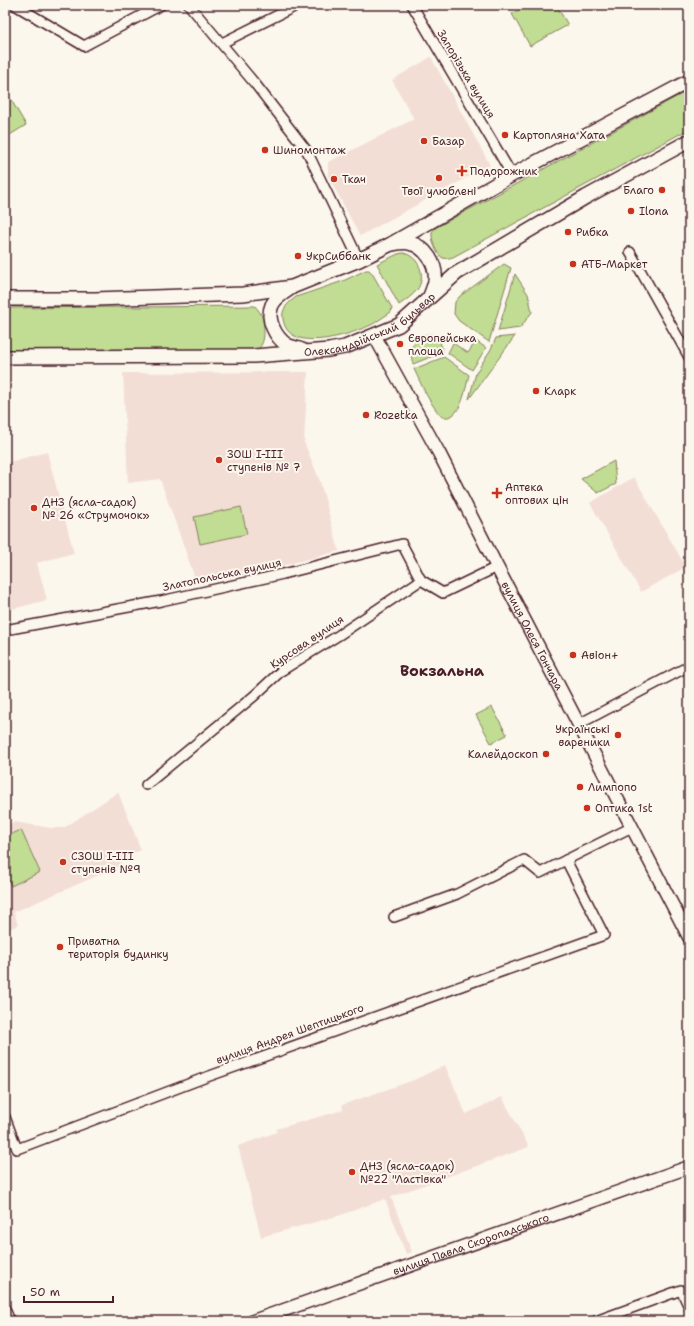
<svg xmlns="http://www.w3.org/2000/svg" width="694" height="1326" font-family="'Shantell Sans',sans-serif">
<rect width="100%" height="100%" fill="#fbf7ec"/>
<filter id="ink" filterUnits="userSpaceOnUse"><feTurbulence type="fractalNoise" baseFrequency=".025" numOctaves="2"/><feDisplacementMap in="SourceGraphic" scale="8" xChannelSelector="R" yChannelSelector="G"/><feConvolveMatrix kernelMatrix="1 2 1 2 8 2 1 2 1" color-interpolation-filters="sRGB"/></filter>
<g filter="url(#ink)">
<g fill="#f3ded6">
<polygon points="431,57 490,165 360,236 328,176 328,162 414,119 392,80"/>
<polygon points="308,372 304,442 320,481 339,551 262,571 197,584 160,479 128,483 123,373"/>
<polygon points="47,452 74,553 37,563 47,600 5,611 5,463"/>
<polygon points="634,477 686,567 641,592 590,503"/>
<polygon points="118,792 141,850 119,859 122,865 14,912 18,925 5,931 5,825 15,822 51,828 61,828 67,826"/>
<polygon points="445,1065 466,1114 502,1097 529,1147 391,1197 412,1252 406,1254 385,1199 341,1215 261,1237 238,1146 277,1132 276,1129 343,1110 342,1105 414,1080"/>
</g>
<g fill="#c1dc93" stroke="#867e5f">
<polygon points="527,5 556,5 568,25 530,46 512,14"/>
<path d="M689,90v39l-236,128c-4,1 -7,2 -10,1 -7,-3 -12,-19 -11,-26l3,-4z"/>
<polygon points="10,98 26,125 5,138 5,101"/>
<path d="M403,253c16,3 24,23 14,37 -5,6 -11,10 -18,15l-22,-41 21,-10z"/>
<polygon points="504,264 511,268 489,342 459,321 454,314 455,302 460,296"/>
<path d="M366,270h3l3,3 20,35 -1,4c-6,4 -12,8 -18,12 -20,10 -85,32 -90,-5 -2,-10 5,-16 13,-22l47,-16z"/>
<polygon points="515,274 528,294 532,312 520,328 498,331"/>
<path d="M255,306c3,4 6,7 7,11 3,10 4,29 -6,33l-251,2v-44z"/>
<path d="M429,334c10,2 12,9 14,18l-30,12c-5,-15 0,-27 16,-30z"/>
<polygon points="515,336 469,399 476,373 491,349 496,338"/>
<polygon points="476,341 486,348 472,370 448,353 453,343 468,353"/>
<path d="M444,357l25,18c-3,11 -7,40 -21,42 -2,0 -4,0 -6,0 -13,-14 -20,-31 -28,-48z"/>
<polygon points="614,461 616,484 598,493 581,479"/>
<polygon points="241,507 247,534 200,544 194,517"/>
<polygon points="492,707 507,735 491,743 476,715"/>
<polygon points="21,830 40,872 11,886 5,873 5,837"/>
</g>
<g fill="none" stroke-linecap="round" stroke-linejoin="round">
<defs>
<g id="minor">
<polyline points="15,5 84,46 161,5"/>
<polyline points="189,5 256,85 307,151 359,260"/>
<polyline points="412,5 512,175"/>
<polyline points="222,43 298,5"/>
<polyline points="630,252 689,357"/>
<polyline points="5,630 161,601 283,574 402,544 421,580"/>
<polyline points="579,724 689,666"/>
<polyline points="146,785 254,696 281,671 339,635 421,580 443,593 497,567"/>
<polyline points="394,917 457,894 524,860 540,873 632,827"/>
<polyline points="5,1117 17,1149 204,1078 604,935 566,860"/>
<polyline points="5,1309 10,1321"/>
<polyline points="596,1321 681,1290 689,1307"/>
</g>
<g id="tertiary">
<path id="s1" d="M374,335l65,118 58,114 192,370"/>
<path id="s2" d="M253,1321l436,-154"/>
</g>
<g id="secondary">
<path d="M393,244c5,-1 11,-2 16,-1 17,3 28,22 26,38 -1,5 -3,10 -5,15"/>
<path d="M291,288c-7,5 -15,9 -19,17 -6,14 3,32 15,40 4,2 10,3 15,5"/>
<polyline points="5,299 95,299 243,294 292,287 359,260 391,244 512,175 689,81"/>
<path id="s3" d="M5,357l249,-1 75,-6 16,-3 54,-22 58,-52 129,-76 103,-56"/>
</g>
</defs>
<use href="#minor" stroke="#4a1f2b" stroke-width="12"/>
<use href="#tertiary" stroke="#4a1f2b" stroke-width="15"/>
<use href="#secondary" stroke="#4a1f2b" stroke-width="16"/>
<use href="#minor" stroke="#fbf7ec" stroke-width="9"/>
<use href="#tertiary" stroke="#fbf7ec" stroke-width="12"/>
<use href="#secondary" stroke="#fbf7ec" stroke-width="13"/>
</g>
</g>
<g fill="#c8321e" stroke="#fbf7ec" stroke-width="1.5">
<circle cx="505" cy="135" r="4"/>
<circle cx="424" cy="141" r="4"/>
<circle cx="265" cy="150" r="4"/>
<path d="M460 165h4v4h4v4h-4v4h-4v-4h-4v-4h4z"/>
<circle cx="439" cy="178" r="4"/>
<circle cx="334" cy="179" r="4"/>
<circle cx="662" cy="190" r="4"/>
<circle cx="631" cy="211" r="4"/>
<circle cx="568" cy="232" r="4"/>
<circle cx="298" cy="256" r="4"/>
<circle cx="573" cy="264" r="4"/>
<circle cx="400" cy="344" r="4"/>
<circle cx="536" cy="391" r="4"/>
<circle cx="366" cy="415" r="4"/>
<circle cx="219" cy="460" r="4"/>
<path d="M495 487h4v4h4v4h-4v4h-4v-4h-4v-4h4z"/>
<circle cx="34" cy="508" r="4"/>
<circle cx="573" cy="655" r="4"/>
<circle cx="618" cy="735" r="4"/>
<circle cx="546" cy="754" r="4"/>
<circle cx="580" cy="787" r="4"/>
<circle cx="587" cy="808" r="4"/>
<circle cx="63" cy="862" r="4"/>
<circle cx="60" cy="947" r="4"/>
<circle cx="352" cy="1172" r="4"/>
</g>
<g text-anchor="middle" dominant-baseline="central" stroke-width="4" stroke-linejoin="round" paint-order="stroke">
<g font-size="11" fill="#4a1f2b" stroke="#fbf7ec">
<text transform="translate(466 74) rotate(59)">Запорізька вулиця</text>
<text stroke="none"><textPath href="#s3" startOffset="372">Олександрійський бульвар</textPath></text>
<text transform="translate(222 575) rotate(-12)">Златопольська вулиця</text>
<text stroke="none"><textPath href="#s1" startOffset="340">вулиця Олеся Гончара</textPath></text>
<text transform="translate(307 642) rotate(-34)">Курсова вулиця</text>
<text transform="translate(290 1034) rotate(-20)">вулиця Андрея Шептицького</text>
<text stroke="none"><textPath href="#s2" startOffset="231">вулиця Павла Скоропадського</textPath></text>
</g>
<g font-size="11" fill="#4a1f2b" stroke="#fbf7ec" text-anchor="start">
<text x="513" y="135">Картопляна Хата</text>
<text x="432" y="141">Базар</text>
<text x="273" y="150">Шиномонтаж</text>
<text x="470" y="171">Подорожник</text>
<text x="342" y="179">Ткач</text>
<text x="654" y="190" text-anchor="end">Благо</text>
<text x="439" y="191" text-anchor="middle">Твої улюблені</text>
<text x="639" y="211">Ilona</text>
<text x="576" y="232">Рибка</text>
<text x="306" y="256">УкрСиббанк</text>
<text x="581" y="264">АТБ-Маркет</text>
<text x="408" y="338">Європейська<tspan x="408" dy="13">площа</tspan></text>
<text x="544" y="391">Кларк</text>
<text x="374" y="415">Rozetka</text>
<text x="227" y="454">ЗОШ І-ІІІ<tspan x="227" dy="13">ступенів № 7</tspan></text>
<text x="505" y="487">Аптека<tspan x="505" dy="13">оптових цін</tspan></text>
<text x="42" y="502">ДНЗ (ясла-садок)<tspan x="42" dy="13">№ 26 «Струмочок»</tspan></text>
<text x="581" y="655">Авіон+</text>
<text x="610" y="729" text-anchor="end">Українські<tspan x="610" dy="13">вареники</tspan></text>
<text x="538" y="754" text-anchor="end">Калейдоскоп</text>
<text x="588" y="787">Лимпопо</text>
<text x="595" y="808">Оптика 1st</text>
<text x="71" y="856">СЗОШ І-ІІІ<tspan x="71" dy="13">ступенів №9</tspan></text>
<text x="68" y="941">Приватна<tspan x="68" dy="13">територія будинку</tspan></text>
<text x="360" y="1166">ДНЗ (ясла-садок)<tspan x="360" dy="13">№22 "Ластівка"</tspan></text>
</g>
<g font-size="15" font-weight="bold" fill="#4a1f2b" stroke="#fbf7ec">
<text x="442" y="671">Вокзальна</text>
</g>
</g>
<rect width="694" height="1326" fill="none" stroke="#fbf7ec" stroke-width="20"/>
<rect x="10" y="10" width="674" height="1306" fill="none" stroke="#4a1f2b" stroke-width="1.5" filter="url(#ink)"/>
<path d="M24 1296v6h89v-6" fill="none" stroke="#4a1f2b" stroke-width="2"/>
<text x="30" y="1296" font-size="12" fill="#4a1f2b" stroke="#fbf7ec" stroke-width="3" paint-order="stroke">50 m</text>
</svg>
